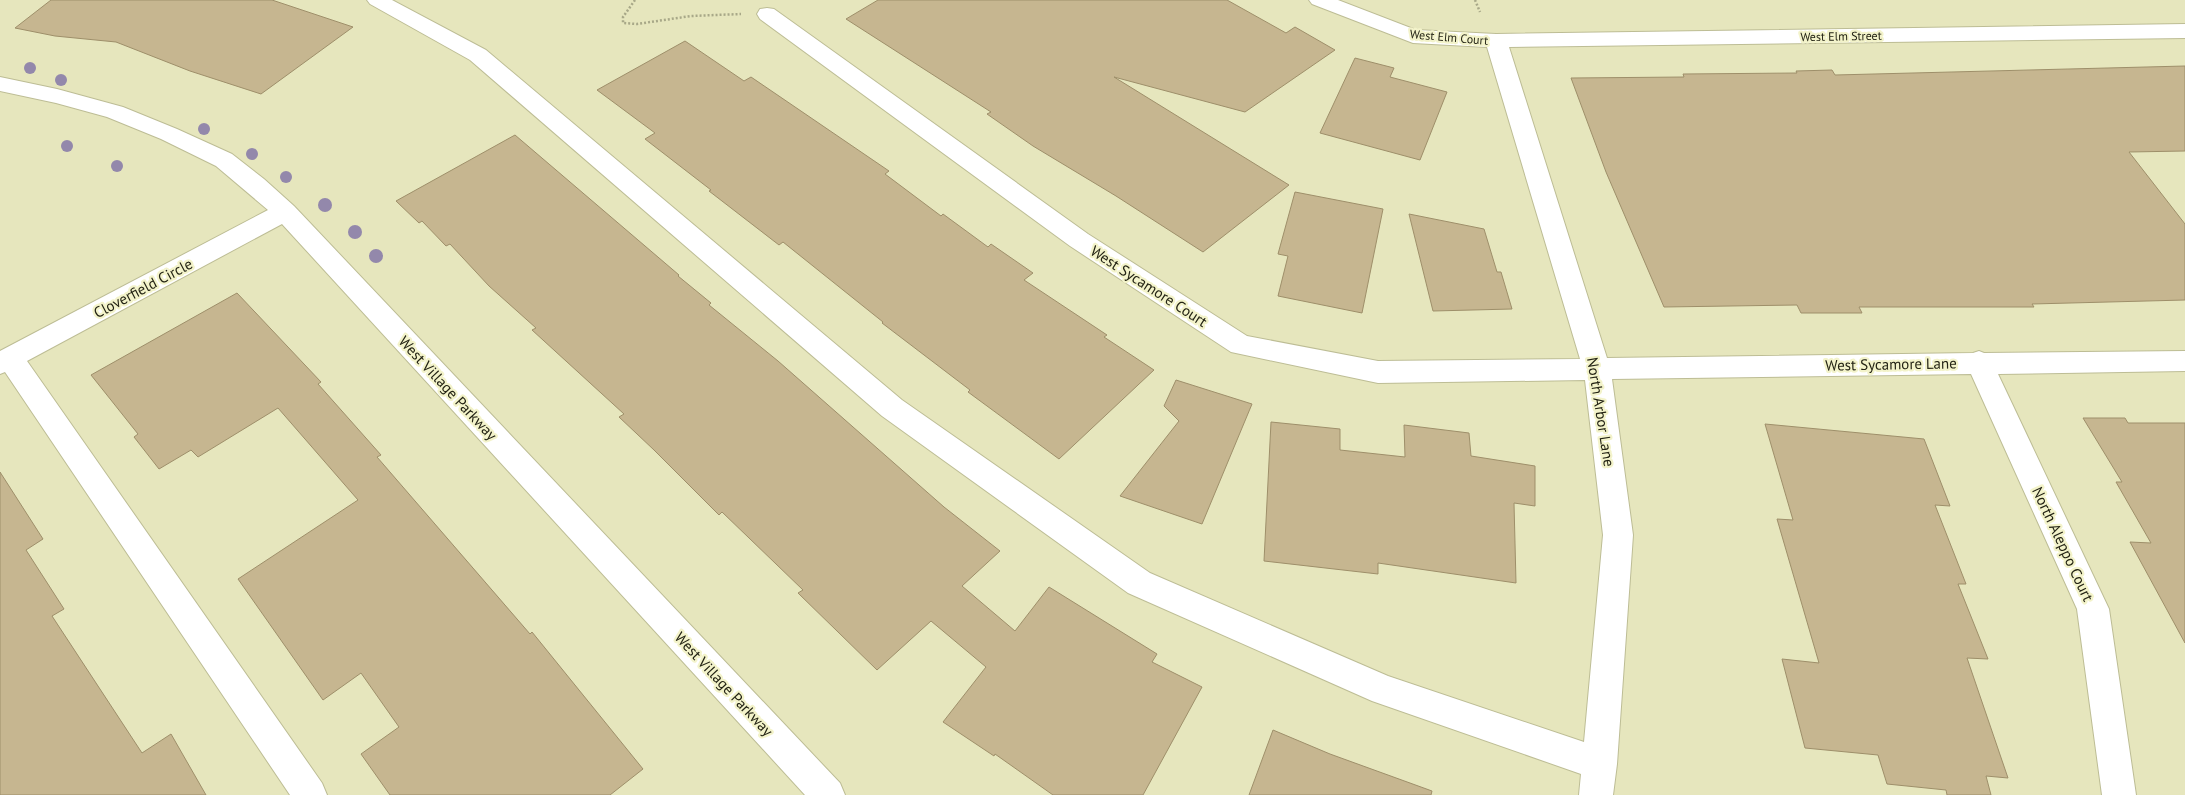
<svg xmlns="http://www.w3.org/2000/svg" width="2185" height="795" font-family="'PT Sans',sans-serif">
<rect width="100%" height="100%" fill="#e6e6bd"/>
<g fill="#c6b690" stroke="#9e8f6a">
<polygon points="51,0 272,0 353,27 261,94 190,71 116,42 55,36 15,28"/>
<polygon points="878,0 1227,0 1286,33 1295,27 1335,50 1245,112 1114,77 1289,185 1203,252 1116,196 1033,146 987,114 991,112 846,19"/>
<polygon points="685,41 744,81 751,77 889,171 885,174 941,216 943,214 988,247 991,244 1033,273 1024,280 1107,335 1104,337 1154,370 1059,459 968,392 970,390 882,323 883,322 783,242 779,245 709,191 711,190 645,139 655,133 597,90"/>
<polygon points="1355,58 1394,68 1390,77 1447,92 1420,160 1320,133"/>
<polygon points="2185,66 2185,151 2129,152 2185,224 2185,300 2032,304 2034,307 1859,307 1862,313 1801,313 1797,305 1664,307 1606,172 1571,78 1684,77 1683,74 1797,73 1796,71 1832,70 1835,75"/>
<polygon points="515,135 679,275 678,276 711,303 709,305 778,361 944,507 1000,551 962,586 1015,631 1049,587 1157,654 1152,662 1202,687 1143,795 1053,795 995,754 994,756 943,722 986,667 931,621 877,670 798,593 803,590 722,512 719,515 654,450 619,417 624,414 532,330 536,328 489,286 450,244 446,246 422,221 419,223 396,201"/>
<polygon points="1295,192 1383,209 1362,313 1278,296 1288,256 1278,254"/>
<polygon points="1409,214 1484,229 1497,272 1501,272 1512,309 1433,311"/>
<polygon points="237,293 321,382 318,384 381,455 377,457 530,634 532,632 643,769 610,795 390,795 361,754 399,727 361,673 323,700 238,579 358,500 278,408 198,457 191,450 159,469 134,437 138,434 91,375"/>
<polygon points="1176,380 1252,404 1202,524 1120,496 1179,421 1164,406"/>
<polygon points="2083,418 2125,418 2128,423 2185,423 2185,643 2130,542 2151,543 2116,482 2122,482"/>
<polygon points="1271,422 1340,429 1340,450 1405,457 1404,425 1469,433 1471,456 1535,466 1535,506 1514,503 1516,583 1378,563 1378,574 1264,561"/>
<polygon points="1765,424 1924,439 1950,506 1935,505 1966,584 1958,584 1988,659 1967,658 2008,778 1986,776 1991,795 1947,795 1946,790 1887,784 1878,755 1805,748 1782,659 1819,663 1777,519 1793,520"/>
<polygon points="0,472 43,539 26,550 64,609 52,616 142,753 171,734 206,795 0,795"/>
<polygon points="1273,730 1330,754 1432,791 1431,795 1249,795"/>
</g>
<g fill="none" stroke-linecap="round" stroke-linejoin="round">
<defs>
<g id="minor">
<polygon points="367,0 392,0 486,50 902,400 1150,573 1388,676 1584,742 1603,535 1585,380 1378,383 1231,352 1070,246 760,19 757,14 760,9 767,8 774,9 1088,234 1247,336 1378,361 1580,359 1487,47 1413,43 1312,4 1309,0 1338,0 1416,30 1496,34 2185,24 2185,38 1509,47 1607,358 1973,353 1979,351 1984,353 2185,351 2185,371 1998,374 2109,609 2136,795 2102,795 2077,609 1971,374 1612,379 1633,535 1617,764 1613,795 1579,795 1581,774 1372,701 1128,593 882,416 470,60 370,4"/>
<polygon points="0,77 57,89 123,107 177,129 232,154 264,179 294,206 840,783 845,795 805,795 282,224 27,361 322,783 327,795 290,795 5,372 0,374 0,351 268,210 216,166 161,139 107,117 56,103 0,91"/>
</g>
</defs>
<use href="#minor" stroke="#bdbd95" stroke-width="2"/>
<g stroke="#a8a888" stroke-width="2.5" stroke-dasharray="2 2" stroke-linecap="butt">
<polyline points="635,0 623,17 623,23 637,24 691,16 741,14"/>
<polyline points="1475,0 1480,12"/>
</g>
<use href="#minor" fill="#fff" fill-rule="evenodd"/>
</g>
<g fill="#9388ab">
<circle cx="30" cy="68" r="6"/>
<circle cx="61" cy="80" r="6"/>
<circle cx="204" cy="129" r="6"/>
<circle cx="67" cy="146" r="6"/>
<circle cx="252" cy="154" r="6"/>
<circle cx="117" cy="166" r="6"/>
<circle cx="286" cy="177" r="6"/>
<circle cx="325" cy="205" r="7"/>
<circle cx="355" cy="232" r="7"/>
<circle cx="376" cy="256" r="7"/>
</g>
<g text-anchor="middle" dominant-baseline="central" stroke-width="4.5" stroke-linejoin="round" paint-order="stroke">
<g font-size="12" fill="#232314" stroke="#f3f3ca">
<text transform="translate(1841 36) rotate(-1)">West Elm Street</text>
<text transform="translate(1449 37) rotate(5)">West Elm Court</text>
</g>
<g font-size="15" fill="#232314" stroke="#f3f3ca">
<text transform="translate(1149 286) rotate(33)">West Sycamore Court</text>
<text transform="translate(143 288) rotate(-28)">Cloverfield Circle</text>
<text transform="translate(1891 364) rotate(-1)">West Sycamore Lane</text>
<text transform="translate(448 388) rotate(47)">West Village Parkway</text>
<text transform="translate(1601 412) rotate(81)">North Arbor Lane</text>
<text transform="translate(2063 544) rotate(65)">North Aleppo Court</text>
<text transform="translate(724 684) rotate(47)">West Village Parkway</text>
</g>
</g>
</svg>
